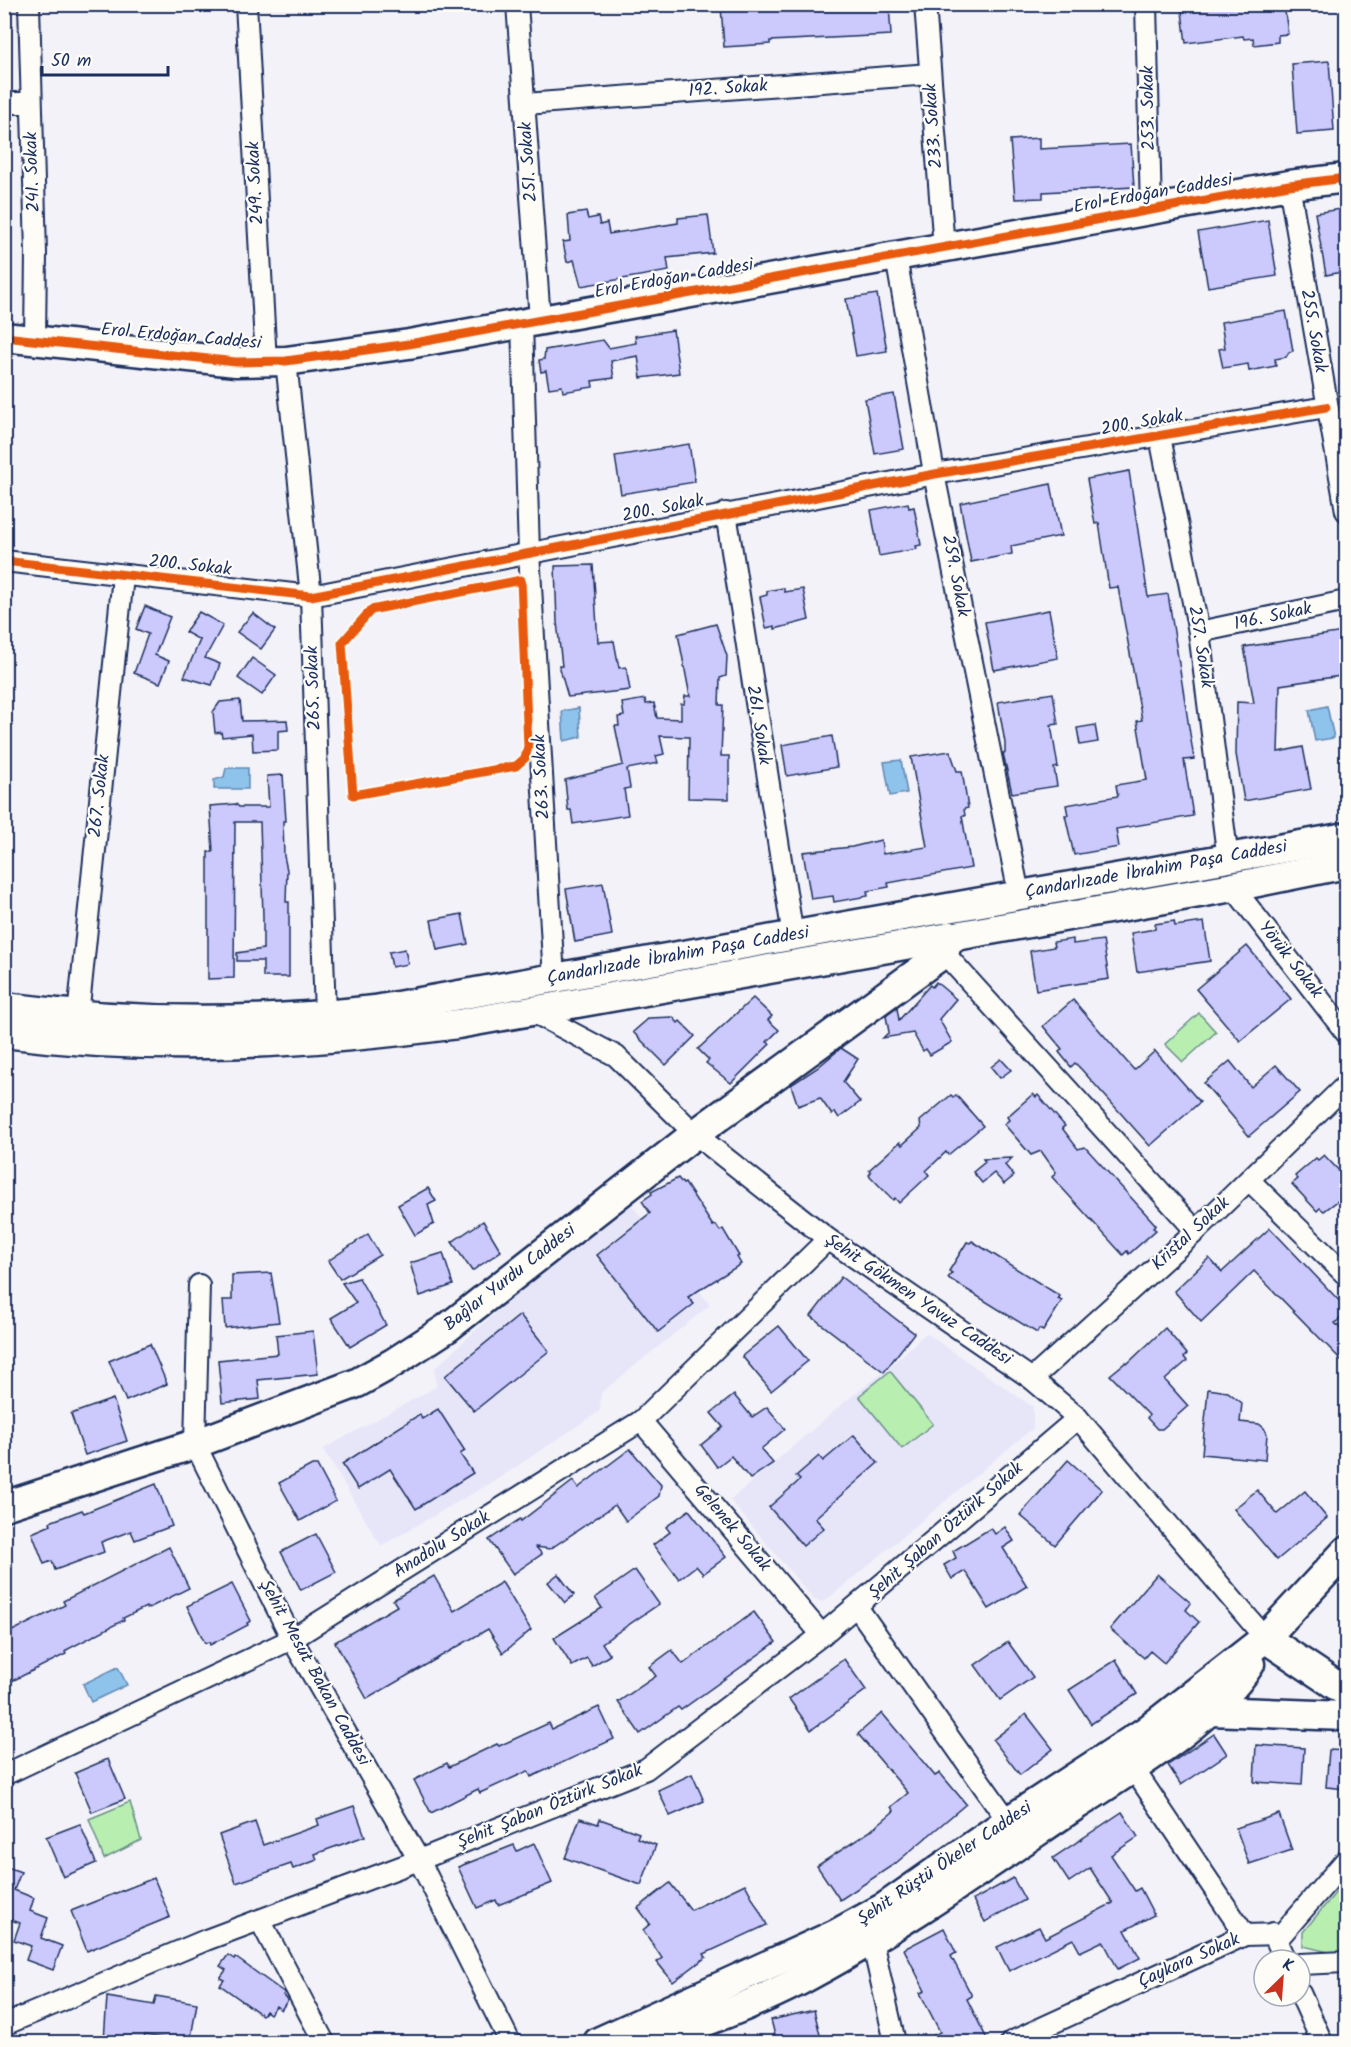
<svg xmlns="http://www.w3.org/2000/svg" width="1351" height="2047" font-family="Kalam,sans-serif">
<rect width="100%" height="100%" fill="#f3f2f8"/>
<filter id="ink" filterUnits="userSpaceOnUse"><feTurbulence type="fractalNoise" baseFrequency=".0167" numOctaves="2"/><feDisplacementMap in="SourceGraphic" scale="12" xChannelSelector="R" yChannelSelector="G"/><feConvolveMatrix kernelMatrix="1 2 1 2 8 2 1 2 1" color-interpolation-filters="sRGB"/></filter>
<g filter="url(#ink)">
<g fill="#e7e6f9">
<polygon points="627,1199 710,1305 601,1393 600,1411 501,1477 381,1546 323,1449 436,1387 435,1368 517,1292"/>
<polygon points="926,1333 1033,1407 1033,1428 824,1602 814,1600 730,1500 847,1400 884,1372"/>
</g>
<g fill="#b8efb1" stroke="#6a8f88" stroke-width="1.5">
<polygon points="1199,1013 1216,1032 1183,1062 1165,1044"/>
<polygon points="890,1371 933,1424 902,1449 859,1396"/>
<polygon points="130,1802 141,1840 104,1859 89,1819"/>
<polygon points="1346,1880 1346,1956 1303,1946 1303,1932"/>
</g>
<g fill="#8ec3ec" stroke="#6088b3" stroke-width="1.5">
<polygon points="1327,706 1334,738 1315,741 1309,710"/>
<polygon points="579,708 581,737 564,741 562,711"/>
<polygon points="901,760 907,793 890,796 884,762"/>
<polygon points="226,768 248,768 248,789 214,789 214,780 224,777"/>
<polygon points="118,1667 127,1685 91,1702 83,1684"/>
</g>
<g fill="#ccc9fc" stroke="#1b2f5e" stroke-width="1.5">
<polygon points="889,4 891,35 770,41 770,44 724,47 721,6"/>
<polygon points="1181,4 1284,4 1288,34 1278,35 1278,42 1254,45 1253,38 1244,39 1243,36 1186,43"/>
<polygon points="1329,61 1334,131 1297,134 1292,64"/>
<polygon points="1039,138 1039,149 1131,144 1134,187 1043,192 1043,198 1015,199 1010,140"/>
<polygon points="1347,208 1347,271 1326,275 1315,213"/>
<polygon points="586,212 588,219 598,217 600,225 607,223 609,234 678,223 678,218 708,215 713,253 667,258 669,271 581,286 574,260 567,262 563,242 570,241 568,215"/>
<polygon points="1268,220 1277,276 1208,287 1198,232"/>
<polygon points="877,294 887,351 856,356 846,299"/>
<polygon points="1286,311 1293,351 1289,352 1286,357 1275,359 1276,366 1249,371 1248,364 1223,368 1219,349 1225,348 1221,322"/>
<polygon points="673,330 679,373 641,378 638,356 611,361 614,378 592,381 593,387 563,392 562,386 549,388 546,371 541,372 539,360 544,359 545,350 603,340 609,348 636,343 635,336"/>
<polygon points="894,394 904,449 875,454 865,399"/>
<polygon points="689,444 695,482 621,494 615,456"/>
<polygon points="1129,471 1148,597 1168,594 1194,759 1184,760 1193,816 1116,829 1119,847 1074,855 1065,815 1068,815 1066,805 1118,796 1116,785 1147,780 1137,721 1142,720 1118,587 1109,588 1099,523 1095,524 1087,479"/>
<polygon points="1051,484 1061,536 1011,546 1012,554 971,562 960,503"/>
<polygon points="908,503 909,508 914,507 921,545 916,546 917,549 879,556 871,510"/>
<polygon points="593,565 598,642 614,641 619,668 626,667 630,690 568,697 559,666 562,666 557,622 555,566"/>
<polygon points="784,588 784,592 803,589 809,620 775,629 775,626 766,628 760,597 767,595 767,591"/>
<polygon points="145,606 170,617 155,655 169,661 160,683 134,673 148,634 136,629"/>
<polygon points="1049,610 1058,658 994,670 985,622"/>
<polygon points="199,612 223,625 205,658 220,664 212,685 184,677 200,640 185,632"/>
<polygon points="253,613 275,630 261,649 237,632"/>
<polygon points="716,624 727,656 726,676 720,678 719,705 723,705 721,756 729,756 729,799 688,798 689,737 660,736 664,754 656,756 658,763 627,769 630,788 624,789 628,815 573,824 571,810 568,810 565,780 623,765 615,726 619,726 618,717 624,716 622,703 645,699 646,704 654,703 657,718 681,719 681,704 684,704 685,696 690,696 678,634"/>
<polygon points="1343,632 1347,675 1280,685 1278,752 1303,747 1311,789 1244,801 1236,754 1237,702 1254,703 1244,647"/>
<polygon points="252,658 276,675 262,695 238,678"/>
<polygon points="1053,693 1058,724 1051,725 1058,767 1054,768 1057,786 1012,793 1003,753 1005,753 1005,743 998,702"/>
<polygon points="240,700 242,721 287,720 288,730 278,731 278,750 253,751 252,734 222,737 221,732 215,733 213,712 220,702"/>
<polygon points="1095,725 1098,742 1080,745 1077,728"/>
<polygon points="832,736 837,767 787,776 782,745"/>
<polygon points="950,751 957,771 962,771 968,808 964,809 965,816 962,816 971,868 888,883 889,887 867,891 868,896 834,902 833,896 811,899 803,852 852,847 881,840 883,854 927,847 911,757"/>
<polygon points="283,775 286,821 283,821 284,856 287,870 286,902 289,902 289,977 263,977 263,961 237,961 237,953 263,949 263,916 260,822 235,822 234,978 208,979 208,852 213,852 210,806 236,804 239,807 269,807 267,776"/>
<polygon points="603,883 612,935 575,942 566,889"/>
<polygon points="462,914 468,944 437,950 431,920"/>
<polygon points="1174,921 1175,926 1204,922 1210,961 1137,972 1131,933 1155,929 1155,924"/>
<polygon points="1073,939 1073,944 1103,940 1109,979 1036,990 1030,951 1054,947 1053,942"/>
<polygon points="1247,946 1291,999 1240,1041 1196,989"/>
<polygon points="405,949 408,964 392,967 389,952"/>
<polygon points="936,982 956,999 939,1019 952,1042 930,1055 926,1049 923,1051 913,1033 883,1038 889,1032 886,1016 897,1008 899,1020 930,985 932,987"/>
<polygon points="753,998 772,1016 768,1020 779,1030 767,1042 770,1044 731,1083 706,1063 709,1060 698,1049"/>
<polygon points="1073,1000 1134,1070 1155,1051 1200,1102 1150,1146 1081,1069 1075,1063 1071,1067 1059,1052 1062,1049 1043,1026"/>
<polygon points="673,1017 678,1023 680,1021 695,1036 666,1065 633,1032 649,1018"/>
<polygon points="841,1048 858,1059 843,1082 860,1102 839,1118 835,1112 832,1115 820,1098 798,1106 791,1085 817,1068"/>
<polygon points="1001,1059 1011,1070 1000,1078 991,1067"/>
<polygon points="1230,1061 1251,1087 1276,1065 1300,1092 1249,1136 1204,1083"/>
<polygon points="1033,1094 1036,1097 1038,1095 1065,1126 1062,1128 1078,1149 1085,1147 1156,1225 1153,1228 1156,1230 1129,1254 1127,1251 1123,1255 1052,1177 1056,1172 1041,1151 1031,1155 1004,1124 1009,1120 1007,1117"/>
<polygon points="951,1095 953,1097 956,1095 983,1126 948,1155 946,1152 926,1171 929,1175 899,1203 895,1198 893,1200 869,1175 871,1172 869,1170 900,1142 902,1145 921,1128 920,1121"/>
<polygon points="1324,1155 1347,1179 1347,1194 1324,1211 1320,1208 1317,1211 1292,1184 1298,1179 1295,1176 1316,1158 1318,1160"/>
<polygon points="1012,1158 1005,1165 1014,1176 1004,1184 994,1173 982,1183 973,1172 985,1162 983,1159"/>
<polygon points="678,1178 683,1184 685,1183 713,1226 716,1225 720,1231 723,1229 739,1256 737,1257 741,1264 688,1297 694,1304 658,1332 597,1255 650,1213 642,1201 652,1194 651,1192"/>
<polygon points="428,1188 436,1201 428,1205 434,1224 415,1235 398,1205"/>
<polygon points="483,1221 501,1251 472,1271 452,1242"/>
<polygon points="1270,1228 1347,1309 1347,1313 1335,1323 1347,1335 1347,1366 1254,1271 1201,1322 1174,1291 1209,1258 1222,1272"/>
<polygon points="368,1234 380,1255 340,1279 328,1261"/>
<polygon points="972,1241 1060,1296 1058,1299 1062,1301 1043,1331 1039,1329 1037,1333 948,1278 952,1273 949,1271 967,1242 970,1243"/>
<polygon points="443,1253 453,1285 420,1296 410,1263"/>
<polygon points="271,1273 279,1322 225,1328 223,1300 232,1300 232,1275"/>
<polygon points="841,1277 914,1333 884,1372 811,1316"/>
<polygon points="359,1278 386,1325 350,1347 331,1318 356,1303 342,1283"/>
<polygon points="520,1315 549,1351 474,1411 445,1376"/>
<polygon points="779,1326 808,1361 771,1391 742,1356"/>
<polygon points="1165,1328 1187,1354 1184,1357 1187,1361 1165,1380 1188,1406 1162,1429 1157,1429 1147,1418 1149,1415 1110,1375 1126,1362 1127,1364"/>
<polygon points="313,1331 318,1374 258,1380 260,1399 222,1403 218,1360 278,1354 276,1335"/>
<polygon points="150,1344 167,1384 126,1401 109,1361"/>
<polygon points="1208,1389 1228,1392 1242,1403 1240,1422 1259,1424 1264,1428 1267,1434 1265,1460 1202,1454"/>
<polygon points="734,1395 752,1417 767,1407 785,1429 761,1449 773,1463 750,1479 731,1456 717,1467 701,1445 723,1427 711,1413"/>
<polygon points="113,1399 127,1441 85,1455 71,1414"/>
<polygon points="438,1409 465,1451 460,1454 473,1473 416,1509 390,1469 358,1489 342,1464 420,1414 422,1419"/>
<polygon points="854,1435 878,1463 815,1518 824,1528 803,1546 769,1507 800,1480 796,1476 819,1456 823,1461"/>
<polygon points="630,1449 661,1485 659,1496 626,1521 615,1505 550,1549 536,1547 542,1554 513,1574 489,1540 520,1519 521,1521 573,1481 578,1488"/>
<polygon points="1068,1460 1102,1490 1055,1545 1020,1515"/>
<polygon points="312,1465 317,1465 336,1501 300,1521 279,1483"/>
<polygon points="156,1484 172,1526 135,1540 131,1531 101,1542 104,1552 55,1570 52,1561 44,1564 32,1533 51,1525 50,1522 82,1510 84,1513"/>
<polygon points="1257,1490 1277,1514 1305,1491 1327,1518 1277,1560 1234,1509"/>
<polygon points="689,1510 726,1557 703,1574 696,1566 679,1579 653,1545 670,1532 666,1527"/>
<polygon points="1005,1527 1014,1541 1003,1548 1027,1586 989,1609 965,1571 952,1579 944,1565 956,1558 953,1551 991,1528 995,1534"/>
<polygon points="316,1534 336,1572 301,1590 281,1552"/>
<polygon points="169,1547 189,1588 147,1609 146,1607 123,1618 124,1620 68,1649 65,1652 66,1654 4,1685 4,1635 65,1605 63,1601"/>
<polygon points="635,1570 659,1604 602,1643 610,1655 592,1666 587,1658 572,1666 554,1638 602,1608 595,1598"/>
<polygon points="558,1574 574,1595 565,1603 548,1582"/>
<polygon points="1157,1574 1191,1603 1186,1610 1199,1622 1164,1663 1150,1651 1144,1658 1110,1629"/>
<polygon points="434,1576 454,1611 502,1582 531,1630 503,1653 488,1629 367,1699 335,1642 397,1606 393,1600"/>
<polygon points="232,1584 251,1621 247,1623 248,1625 210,1645 209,1642 205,1643 187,1606"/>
<polygon points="754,1612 776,1642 681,1710 678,1707 640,1734 618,1702 656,1676 649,1667 672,1650 683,1664"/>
<polygon points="1008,1642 1033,1677 1000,1700 975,1665"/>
<polygon points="844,1659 866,1690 811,1730 789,1699"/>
<polygon points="1116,1660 1137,1694 1091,1724 1069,1690"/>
<polygon points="599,1707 614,1739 531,1777 528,1771 480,1793 478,1789 431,1813 414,1780 447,1763 449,1767 497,1744 499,1746 549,1723 552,1729"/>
<polygon points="882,1713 935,1776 940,1773 966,1804 896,1863 840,1900 817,1866 869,1832 894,1811 891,1807 908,1793 858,1734"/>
<polygon points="1026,1714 1053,1749 1020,1775 993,1740"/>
<polygon points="1214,1734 1227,1754 1181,1785 1168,1765"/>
<polygon points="1256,1745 1304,1748 1302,1785 1254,1782"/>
<polygon points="1329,1750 1347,1751 1347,1789 1326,1787"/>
<polygon points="108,1759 125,1799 92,1812 75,1773"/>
<polygon points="692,1774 704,1801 670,1816 658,1790"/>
<polygon points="354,1806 365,1836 315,1854 317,1860 293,1869 291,1864 236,1883 219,1835 255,1822 263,1845 319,1825 317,1819"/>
<polygon points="1122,1812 1138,1837 1111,1855 1135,1891 1140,1888 1154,1915 1125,1930 1140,1958 1118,1969 1103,1941 1080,1952 1073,1939 1009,1971 997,1947 1039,1927 1045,1938 1113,1903 1090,1868 1069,1882 1053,1858"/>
<polygon points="1279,1814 1292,1850 1249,1864 1236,1828"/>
<polygon points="580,1818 598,1824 600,1819 639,1833 637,1838 656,1845 641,1885 565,1858"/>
<polygon points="80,1824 96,1863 63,1877 46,1837"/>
<polygon points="534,1843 552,1883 498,1905 496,1900 477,1908 458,1867 514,1845 517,1851"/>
<polygon points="4,1866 21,1872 14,1890 34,1898 30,1911 48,1918 41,1938 62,1946 53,1970 26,1960 31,1946 14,1940 20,1923 4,1918"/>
<polygon points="154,1878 170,1917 87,1951 71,1911"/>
<polygon points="1013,1878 1025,1900 985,1922 973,1900"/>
<polygon points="670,1883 691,1910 745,1884 767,1925 704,1954 706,1957 673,1982 657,1962 662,1958 643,1930 650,1924 638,1908"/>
<polygon points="944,1928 956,1953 951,1956 972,1996 967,1999 989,2043 918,2043 940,2032 920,1993 925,1991 904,1949"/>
<polygon points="228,1955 234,1959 235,1957 285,1993 283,1995 288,2000 281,2010 276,2006 270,2014 266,2011 262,2015 220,1985 224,1980 220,1978 226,1970 220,1966"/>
<polygon points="156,1996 197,2003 190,2043 145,2035 143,2043 104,2040 107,1997 154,2005"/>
<polygon points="814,2010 822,2043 777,2043 771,2020"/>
</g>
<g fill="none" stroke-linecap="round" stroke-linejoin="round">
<defs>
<g id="street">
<polyline points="29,4 36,253 35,340"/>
<polyline points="246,4 266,362"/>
<polyline points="517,4 540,320"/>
<polyline points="925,4 944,248"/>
<polyline points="1146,4 1151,212"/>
<polyline points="4,103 31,103"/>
<polyline points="525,104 930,74"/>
<polyline points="1289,185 1346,511"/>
<polyline points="896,257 936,484 1019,894"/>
<polyline points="522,323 529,552 554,979"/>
<polyline points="286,361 311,596 325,1015"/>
<polyline points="1160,437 1199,632 1228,860"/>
<polyline points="726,513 793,936"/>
<polyline points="4,561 311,596 935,474 1326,407"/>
<polyline points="1199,632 1346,601"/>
<polyline points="1233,887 1346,1033"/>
<polyline points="944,953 1196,1231"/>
<polyline points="529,1010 616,1056 695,1134 828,1239 1032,1379 1078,1418 1265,1638"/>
<polyline points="78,1016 123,576"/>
<polyline points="1249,1180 1346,1275"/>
<polyline points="199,1285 195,1444 292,1639 419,1860 510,2042"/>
<polyline points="1032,1379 1196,1231 1346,1085"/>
<polyline points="641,1421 822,1635"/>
<polyline points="857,1607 1008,1821"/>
<polyline points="1133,1768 1245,1935"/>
<polyline points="4,1775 292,1639 641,1421 828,1239"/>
<polyline points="260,1920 324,2042"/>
<polyline points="1273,1933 1285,1960"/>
<polyline points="872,1941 895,2042"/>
<polyline points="1300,1964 1346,1962"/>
<polyline points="1300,1993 1322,2042"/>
<polyline points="4,2025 206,1940 419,1860 646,1769 822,1635 1078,1418"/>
<polyline points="1011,2042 1245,1935 1282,1934 1346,1860"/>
</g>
<g id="secondary">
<polyline points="4,337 236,362 286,361 409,344 1289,185 1346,178"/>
<path d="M4,1007c124,16 248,17 371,3l971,-173"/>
<path d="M4,1033c152,20 303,11 454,-9l775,-137 113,-23"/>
<polyline points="4,1506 195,1444 357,1383 393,1363 447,1328 695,1134 944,953 950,936"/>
<polyline points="1265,1638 1346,1692"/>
<polyline points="1210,1711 1346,1716"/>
<polyline points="598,2042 836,1934 885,1907 1008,1821 1146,1731 1265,1638 1346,1551"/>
<path d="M648,2042c51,-18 103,-36 151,-61 97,-51 186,-114 276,-175 57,-37 139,-85 175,-142"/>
</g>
</defs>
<use href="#street" stroke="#1b2f5e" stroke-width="24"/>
<use href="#secondary" stroke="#1b2f5e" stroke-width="33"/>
<use href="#street" stroke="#fdfcf7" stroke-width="20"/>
<use href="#secondary" stroke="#fdfcf7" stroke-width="28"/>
<defs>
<g id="cycleway">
<polyline points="4,337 236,362 286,361 409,344 1289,185 1346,178"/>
<polyline points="4,561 311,596 935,474 1326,407"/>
<polygon points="521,580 528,747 525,758 516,766 353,795 342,643 371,610"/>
</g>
</defs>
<use href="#cycleway" stroke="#fdfcf7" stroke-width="13"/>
<use href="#cycleway" stroke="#e8590c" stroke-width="9"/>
</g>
</g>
<g text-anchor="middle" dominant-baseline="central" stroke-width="4.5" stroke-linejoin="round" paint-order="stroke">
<g font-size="18" fill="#1b2f5e" stroke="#fdfcf7">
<text transform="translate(728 89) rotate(-4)">192. Sokak</text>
<text transform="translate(1149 108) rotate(-91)">253. Sokak</text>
<text transform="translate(934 126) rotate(-94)">233. Sokak</text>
<text transform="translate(529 162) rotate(-94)">251. Sokak</text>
<text transform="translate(33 172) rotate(-92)">241. Sokak</text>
<text transform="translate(256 183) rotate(-93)">249. Sokak</text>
<text transform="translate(1153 194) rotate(-10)">Erol Erdoğan Caddesi</text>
<text transform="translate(674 279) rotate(-10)">Erol Erdoğan Caddesi</text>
<text transform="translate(1313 331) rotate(80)">255. Sokak</text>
<text transform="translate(181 337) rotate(5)">Erol Erdoğan Caddesi</text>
<text transform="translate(1142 423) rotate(-10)">200. Sokak</text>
<text transform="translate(663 509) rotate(-11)">200. Sokak</text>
<text transform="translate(190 566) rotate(6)">200. Sokak</text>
<text transform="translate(955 576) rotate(79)">259. Sokak</text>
<text transform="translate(1273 617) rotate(-12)">196. Sokak</text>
<text transform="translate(1200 647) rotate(81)">257. Sokak</text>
<text transform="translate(314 688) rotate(-92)">265. Sokak</text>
<text transform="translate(758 725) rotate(81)">261. Sokak</text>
<text transform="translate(542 777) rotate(-93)">263. Sokak</text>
<text transform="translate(100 796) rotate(-84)">267. Sokak</text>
<text transform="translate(1156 870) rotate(-10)">Çandarlızade İbrahim Paşa Caddesi</text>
<text transform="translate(678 956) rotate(-10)">Çandarlızade İbrahim Paşa Caddesi</text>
<text transform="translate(1290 960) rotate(52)">Yörük Sokak</text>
<text transform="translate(1191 1234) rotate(-43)">Kristal Sokak</text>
<text transform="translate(510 1278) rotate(-38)">Bağlar Yurdu Caddesi</text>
<text transform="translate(918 1300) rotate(34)">Şehit Gökmen Yavuz Caddesi</text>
<text transform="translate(732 1528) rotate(50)">Gelenek Sokak</text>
<text transform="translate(946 1531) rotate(-41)">Şehit Şaban Öztürk Sokak</text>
<text transform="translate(442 1545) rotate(-32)">Anadolu Sokak</text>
<text transform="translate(314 1673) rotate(61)">Şehit Mesut Bakan Caddesi</text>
<text transform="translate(550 1807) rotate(-22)">Şehit Şaban Öztürk Sokak</text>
<text transform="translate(945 1864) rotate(-34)">Şehit Rüştü Ökeler Caddesi</text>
<text transform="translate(1189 1961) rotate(-24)">Çaykara Sokak</text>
</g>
</g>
<rect width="1351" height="2047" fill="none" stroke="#fdfcf7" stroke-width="24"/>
<rect x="12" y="12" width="1327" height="2023" fill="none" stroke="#1b2f5e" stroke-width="2" filter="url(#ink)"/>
<g transform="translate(1282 1978) rotate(25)"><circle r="28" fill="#fdfcf7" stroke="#a3aaba" stroke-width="1.5"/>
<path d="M0-4.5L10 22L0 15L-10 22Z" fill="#c8321e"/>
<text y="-9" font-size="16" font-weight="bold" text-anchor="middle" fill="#1b2f5e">K</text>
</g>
<path d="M42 66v9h126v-9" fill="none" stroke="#1b2f5e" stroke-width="3"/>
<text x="51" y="66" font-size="18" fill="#1b2f5e" stroke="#fdfcf7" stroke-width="4.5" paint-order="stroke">50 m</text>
</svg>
